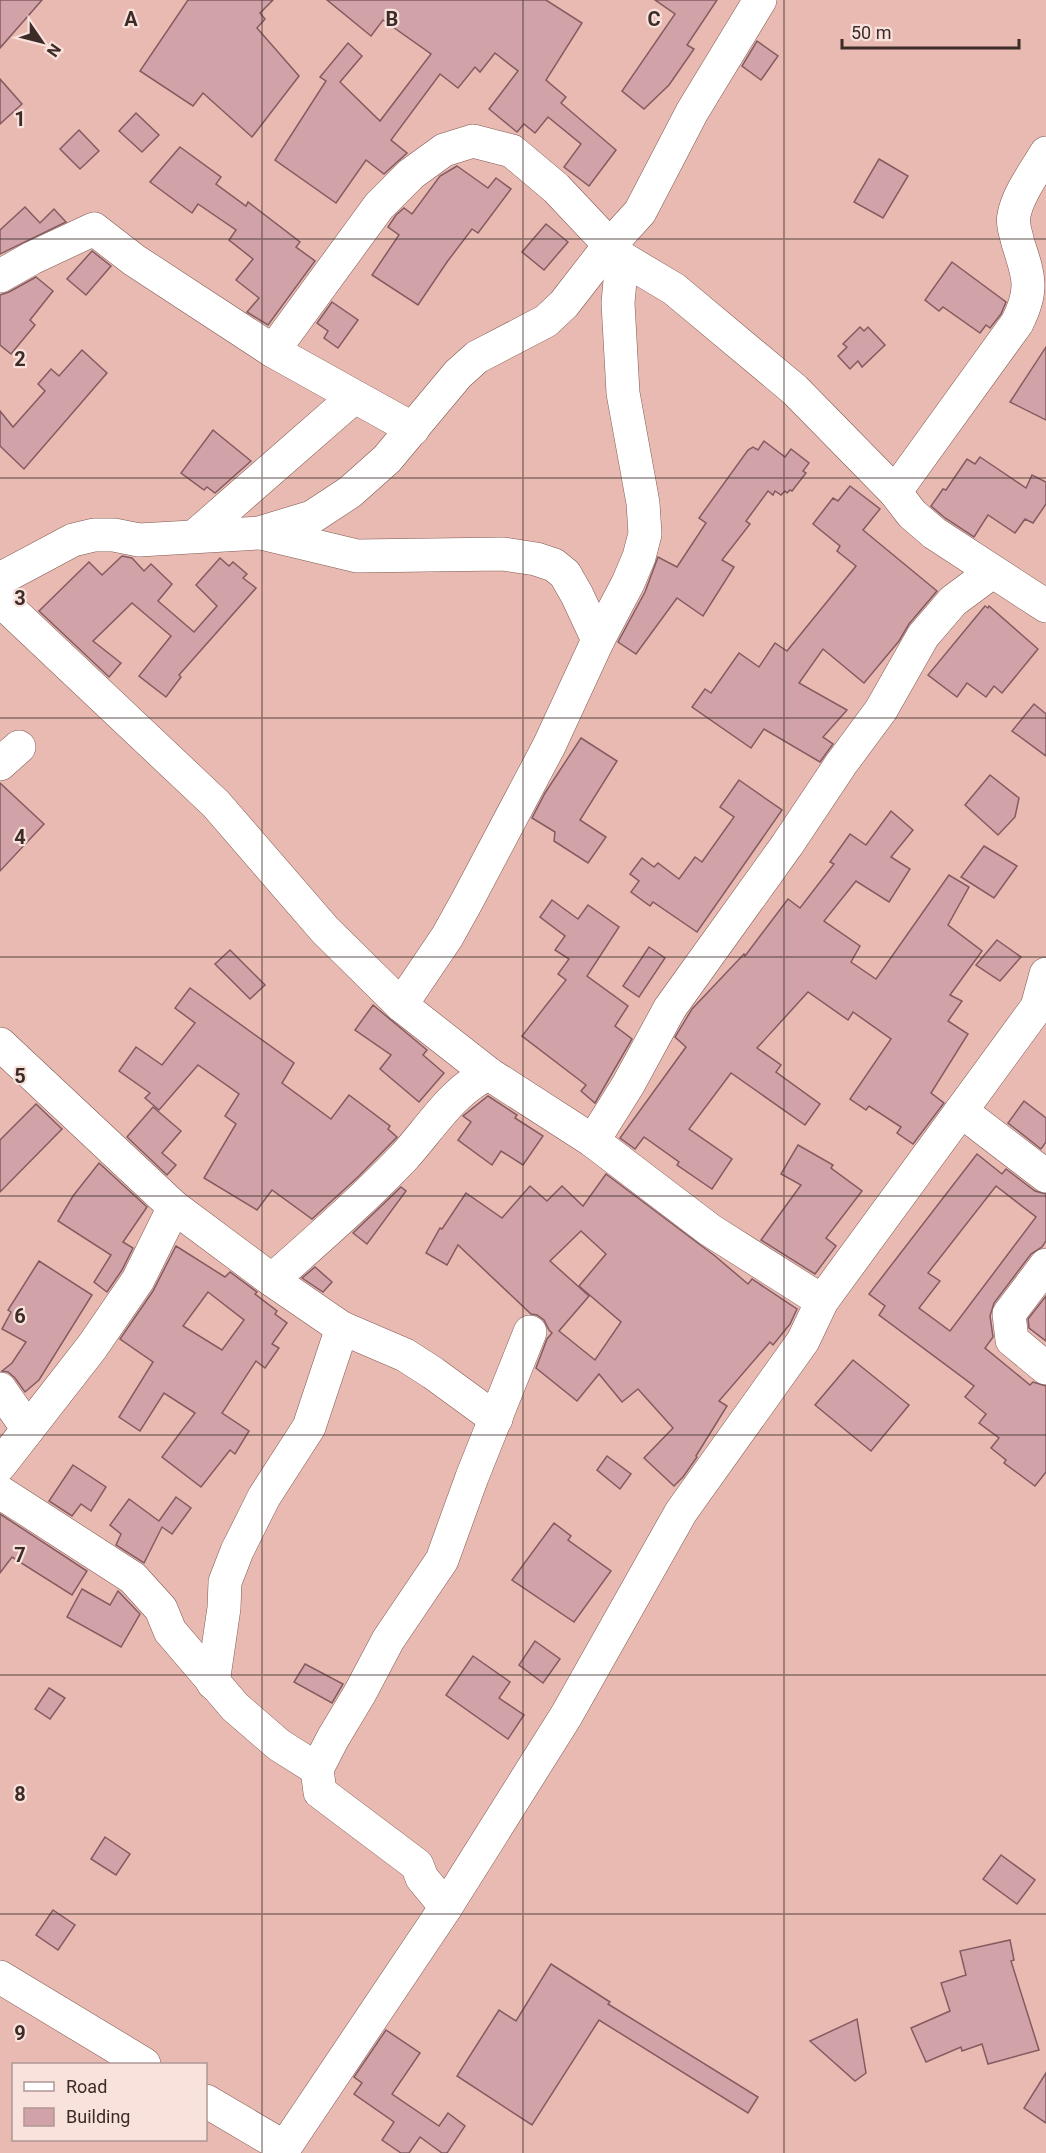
<svg xmlns="http://www.w3.org/2000/svg" width="1046" height="2153" font-family="Roboto,sans-serif">
<rect width="100%" height="100%" fill="#e8bab1"/>
<g fill="#d1a3a8" stroke="#845b60" stroke-width="1.5" fill-rule="evenodd">
<polygon points="0,0 42,0 0,48"/>
<polygon points="188,0 273,0 260,13 265,19 257,28 299,76 252,137 203,93 193,106 140,71"/>
<polygon points="327,0 546,0 582,23 546,80 566,97 561,103 616,150 589,186 564,167 581,144 548,117 535,133 524,124 517,132 489,109 518,71 495,53 480,72 475,67 458,88 440,74 391,140 407,153 384,174 366,160 336,203 275,160 326,81 320,77 348,43 362,56 340,82 380,121 431,54 383,20 371,36"/>
<polygon points="655,0 717,0 687,45 694,49 669,85 644,109 622,91 675,14"/>
<polygon points="757,41 778,56 761,80 742,66"/>
<polygon points="0,79 22,104 0,124"/>
<polygon points="136,113 159,135 142,152 119,131"/>
<polygon points="79,130 99,151 80,169 60,149"/>
<polygon points="180,147 221,177 216,184 246,206 248,202 300,242 296,247 315,261 268,325 247,312 259,298 236,280 253,259 229,240 236,230 198,204 192,213 150,182"/>
<polygon points="879,159 908,176 883,218 854,202"/>
<polygon points="457,166 488,188 496,178 511,189 478,233 472,229 447,262 418,305 372,275 399,235 388,227 396,215 404,208 412,214 440,176"/>
<polygon points="25,207 40,223 54,209 66,222 0,254 0,230"/>
<polygon points="546,224 568,242 544,270 522,252"/>
<polygon points="92,251 111,266 86,295 67,279"/>
<polygon points="952,262 1006,302 1001,314 990,328 986,325 980,333 943,307 939,311 925,300"/>
<polygon points="36,277 53,291 30,320 35,325 11,354 0,345 0,295 9,292"/>
<polygon points="332,302 358,320 338,348 324,338 328,331 317,323"/>
<polygon points="860,327 864,331 868,327 885,345 862,367 858,361 850,369 838,356 847,347 843,344"/>
<polygon points="1046,347 1046,420 1010,402"/>
<polygon points="82,350 107,373 24,469 0,446 0,411 13,427 45,391 38,384 51,369 59,376"/>
<polygon points="213,430 251,461 215,493 207,487 204,490 181,473"/>
<polygon points="764,441 785,457 791,449 809,463 803,471 806,473 792,491 790,490 787,493 785,491 781,495 775,491 773,495 768,491 746,521 750,524 722,560 734,567 703,616 677,598 636,654 618,642 645,592 658,557 677,567 706,523 699,518 748,450 753,447 758,450"/>
<polygon points="980,457 1026,488 1032,475 1046,482 1046,504 1033,523 1025,519 1015,533 988,515 974,537 945,518 931,506 943,489 946,490 967,459 975,464"/>
<polygon points="850,486 880,509 863,530 937,591 909,624 899,641 864,683 823,649 799,683 847,710 823,737 833,744 820,762 764,729 751,748 692,707 705,689 711,693 739,653 759,667 775,643 787,651 856,566 837,551 840,546 813,524 833,498 838,501"/>
<polygon points="122,556 132,558 144,571 151,564 172,584 158,601 194,632 217,606 196,585 220,558 229,566 233,562 247,574 243,578 256,588 179,675 181,677 166,697 139,676 171,636 132,603 93,641 121,663 109,677 39,611 89,562 102,575"/>
<polygon points="985,606 988,608 989,606 1038,649 1002,693 994,686 986,697 967,683 957,697 928,675"/>
<polygon points="1034,704 1046,714 1046,756 1012,731"/>
<polygon points="581,738 617,761 580,820 606,837 588,863 554,841 555,832 532,818 545,793"/>
<polygon points="990,775 1019,798 1015,817 998,835 965,805"/>
<polygon points="739,780 782,810 697,932 653,902 650,906 631,892 639,881 630,874 642,858 654,867 658,863 679,879 695,857 702,862 734,817 720,807"/>
<polygon points="0,783 44,824 0,871"/>
<polygon points="891,811 913,830 891,857 910,869 889,902 856,881 824,921 860,946 851,962 876,979 949,875 969,887 948,925 982,951 950,995 962,1001 948,1021 968,1034 931,1093 944,1103 913,1144 897,1133 901,1127 869,1106 866,1110 850,1099 891,1039 853,1012 848,1020 808,992 757,1048 781,1065 776,1072 820,1104 805,1125 731,1073 689,1129 732,1159 712,1189 677,1165 679,1162 644,1137 635,1149 620,1138 686,1047 675,1037 692,1009 744,954 745,956 788,899 800,908 834,864 830,862 850,834 866,845"/>
<polygon points="984,846 1017,866 994,898 961,877"/>
<polygon points="552,900 578,919 588,905 619,927 587,976 628,1006 615,1026 632,1039 595,1103 581,1091 586,1085 522,1036 566,980 558,974 569,959 555,950 565,936 540,917"/>
<polygon points="997,940 1021,957 1000,981 976,965"/>
<polygon points="649,947 665,958 639,997 623,986"/>
<polygon points="230,950 265,985 250,999 215,964"/>
<polygon points="190,988 294,1063 282,1083 331,1119 349,1095 390,1126 388,1129 397,1137 359,1176 312,1219 272,1190 257,1210 204,1178 236,1124 225,1116 239,1094 198,1065 159,1110 145,1098 150,1093 119,1071 136,1047 162,1065 195,1023 175,1008"/>
<polygon points="373,1005 427,1050 423,1055 444,1073 419,1102 380,1069 391,1055 355,1030"/>
<polygon points="488,1096 517,1115 515,1118 543,1136 523,1165 501,1151 492,1165 458,1140 471,1122 463,1116"/>
<polygon points="1024,1101 1046,1118 1046,1142 1041,1149 1008,1123"/>
<polygon points="36,1104 62,1129 0,1192 0,1140"/>
<polygon points="153,1107 181,1131 162,1153 176,1165 167,1175 127,1137"/>
<polygon points="798,1145 833,1165 831,1168 862,1191 826,1238 836,1246 815,1274 761,1240 801,1185 781,1174"/>
<path d="M977,1154l25,20 4,-5 29,22 11,3v47l-4,6 -11,7 -37,49 -4,13 3,21 -8,11 45,37 3,-3 13,4v86l-11,14 -31,-23 2,-3 -15,-12 8,-10 -20,-15 7,-9 -21,-17 9,-11 -95,-71 6,-9 -16,-12zM996,1186l40,31 -86,114 -31,-23 21,-27 -12,-8z"/>
<polygon points="99,1163 147,1207 123,1242 133,1248 122,1270 107,1292 94,1282 111,1255 58,1221 73,1196"/>
<path d="M606,1174l109,82 33,28 4,-5 45,30 -7,15 -17,21 -3,-3 -51,59 8,5 -31,50 1,1 -14,20 -9,9 -30,-28 29,-30 -35,-39 -16,13 -23,-28 -22,27 -41,-33 11,-29 5,-6 -3,-3 -5,-10 -7,-5 -6,-1 -73,-69 -11,20 -21,-12 14,-25 2,1 24,-36 36,25 28,-32 17,15 15,-15 21,20zM581,1231l25,23 -27,32 42,36 -26,38 -36,-29 30,-35 -39,-35z"/>
<polygon points="401,1187 406,1191 367,1244 353,1233"/>
<path d="M176,1246l49,31 5,-5 27,20 -2,2 22,17 -2,3 12,9 -15,21 7,4 -14,20 -9,-7 -34,52 27,18 -14,23 -5,-4 -29,37 -39,-30 33,-44 -31,-20 -24,38 -21,-14 34,-55 -33,-23 33,-48zM208,1292l36,28 -22,30 -39,-24z"/>
<polygon points="39,1261 92,1295 39,1380 25,1392 15,1378 8,1372 2,1371 12,1363 26,1342 2,1329 11,1312 8,1310"/>
<polygon points="315,1267 332,1282 323,1292 302,1278"/>
<polygon points="1046,1296 1046,1341 1029,1328 1028,1319"/>
<polygon points="853,1360 909,1405 871,1451 815,1405"/>
<polygon points="607,1456 631,1474 620,1489 597,1470"/>
<polygon points="73,1465 106,1487 91,1511 81,1504 72,1516 49,1501"/>
<polygon points="176,1497 191,1508 172,1534 162,1527 144,1563 116,1545 121,1534 110,1525 129,1499 159,1521"/>
<polygon points="0,1514 87,1571 72,1595 12,1557 0,1573"/>
<polygon points="554,1523 571,1536 568,1540 611,1571 574,1622 512,1580"/>
<polygon points="82,1589 110,1605 118,1591 140,1614 121,1647 67,1617"/>
<polygon points="535,1641 560,1659 543,1683 519,1665"/>
<polygon points="473,1656 510,1682 499,1698 524,1715 508,1739 446,1695"/>
<polygon points="305,1664 343,1684 332,1703 294,1682"/>
<polygon points="49,1688 65,1698 50,1719 35,1709"/>
<polygon points="105,1837 130,1854 116,1875 91,1859"/>
<polygon points="1001,1855 1035,1880 1017,1904 983,1879"/>
<polygon points="53,1910 75,1925 58,1950 36,1935"/>
<polygon points="1010,1940 1014,1960 1011,1961 1039,2050 988,2064 982,2044 962,2051 961,2047 926,2062 911,2028 950,2011 941,1983 966,1975 960,1951"/>
<polygon points="551,1964 610,2002 608,2004 758,2097 748,2113 599,2020 532,2125 457,2076 499,2010 516,2021"/>
<polygon points="857,2019 866,2073 855,2081 810,2041"/>
<polygon points="386,2030 420,2053 392,2094 439,2126 448,2113 465,2126 447,2153 442,2153 420,2137 409,2153 401,2153 382,2140 394,2122 354,2094 362,2083 354,2077"/>
<polygon points="1046,2073 1046,2123 1024,2108"/>
</g>
<g fill="none" stroke-linecap="round" stroke-linejoin="round">
<defs>
<g id="minor">
<polyline points="0,276 32,258 94,229 134,260 273,351 413,429"/>
<polyline points="273,351 379,206 411,174 444,150 473,141 512,151 556,188 622,258 674,289 795,390 895,492 912,514 934,533 1046,606"/>
<path d="M895,492l122,-169c17,-34 12,-46 1,-80 -2,-9 -6,-19 -4,-28 4,-21 21,-43 32,-62"/>
<polyline points="261,533 357,556 503,554 536,559 554,565 565,574 577,595 598,640"/>
<polyline points="195,536 354,397"/>
<polyline points="0,579 73,540 94,535 114,535 139,540 259,533 312,517 350,492 387,459 458,374 477,357 546,321 564,304 609,246 640,212 692,112 760,0"/>
<polyline points="0,600 216,804 325,930 401,1005 489,1074 593,1141 710,1230 822,1301"/>
<polyline points="0,764 19,747"/>
<polyline points="401,1005 447,937 467,901 549,746 598,640 628,583 639,557 645,534 643,503 623,393 618,303 622,258"/>
<polyline points="0,1044 174,1207 272,1280 342,1328 405,1355 433,1373 496,1419"/>
<polyline points="961,1111 1046,1176"/>
<polyline points="593,1141 628,1085 670,1008 787,845 841,764 881,710 923,636 953,601 992,572"/>
<polyline points="1046,1265 1009,1314 1012,1340 1046,1368"/>
<path d="M272,1280c45,-40 90,-79 132,-123 24,-26 51,-70 85,-83"/>
<polyline points="0,1389 28,1429"/>
<polyline points="0,1465 92,1347 138,1280 174,1207"/>
<polyline points="0,1492 133,1578 161,1609 170,1631 235,1707 279,1745 317,1769"/>
<polyline points="213,1683 224,1608 225,1582 237,1551 264,1497 309,1427 342,1328"/>
<polyline points="446,1907 422,1878 417,1865 320,1792 317,1769 333,1738 360,1693 388,1640 442,1560 472,1477 530,1332"/>
<polyline points="0,1977 144,2064"/>
<polyline points="206,2101 284,2147"/>
<polyline points="281,2153 446,1907 566,1716 681,1512 803,1341 822,1301 1037,1007 1046,974"/>
</g>
</defs>
<use href="#minor" stroke="#805851" stroke-width="34"/>
<use href="#minor" stroke="#fff" stroke-width="33"/>
</g>
<path fill="none" stroke="#3d2b28" stroke-width="1.5" stroke-opacity="0.55" d="M262,0v2153M523,0v2153M784,0v2153M0,239h1046M0,478h1046M0,718h1046M0,957h1046M0,1196h1046M0,1435h1046M0,1675h1046M0,1914h1046"/>
<g font-size="20" text-anchor="middle" font-weight="bold" fill="#3d2b28" stroke="#f9e1dc" stroke-width="4.5" stroke-linejoin="round" paint-order="stroke">
<text x="131" y="26">A</text>
<text x="392" y="26">B</text>
<text x="654" y="26">C</text>
<text x="20" y="126">1</text>
<text x="20" y="366">2</text>
<text x="20" y="605">3</text>
<text x="20" y="844">4</text>
<text x="20" y="1083">5</text>
<text x="20" y="1323">6</text>
<text x="20" y="1562">7</text>
<text x="20" y="1801">8</text>
<text x="20" y="2040">9</text>
</g>
<rect x="12" y="2063" width="195" height="78" fill="#f9e1dc" stroke="#ae9894" stroke-width="1.5"/>
<rect x="24" y="2082" width="30" height="9" fill="#ffffff" stroke="#ae9894" stroke-width="1.5"/>
<text x="66" y="2093" font-size="18" fill="#3d2b28">Road</text>
<rect x="24" y="2108" width="30" height="18" fill="#d1a3a8" stroke="#ae9894" stroke-width="1.5"/>
<text x="66" y="2123" font-size="18" fill="#3d2b28">Building</text>
<g transform="translate(42 42) rotate(125)" stroke="#f9e1dc" stroke-width="4.5" paint-order="stroke">
<path d="M0-4.5L10 22L0 15L-10 22Z" fill="#3d2b28"/>
<text y="-9" font-size="16" font-weight="bold" text-anchor="middle" fill="#3d2b28">N</text>
</g>
<path d="M842 39v9h177v-9" fill="none" stroke="#3d2b28" stroke-width="3"/>
<text x="851" y="39" font-size="18" fill="#3d2b28" stroke="#f9e1dc" stroke-width="4.5" paint-order="stroke">50 m</text>
</svg>
